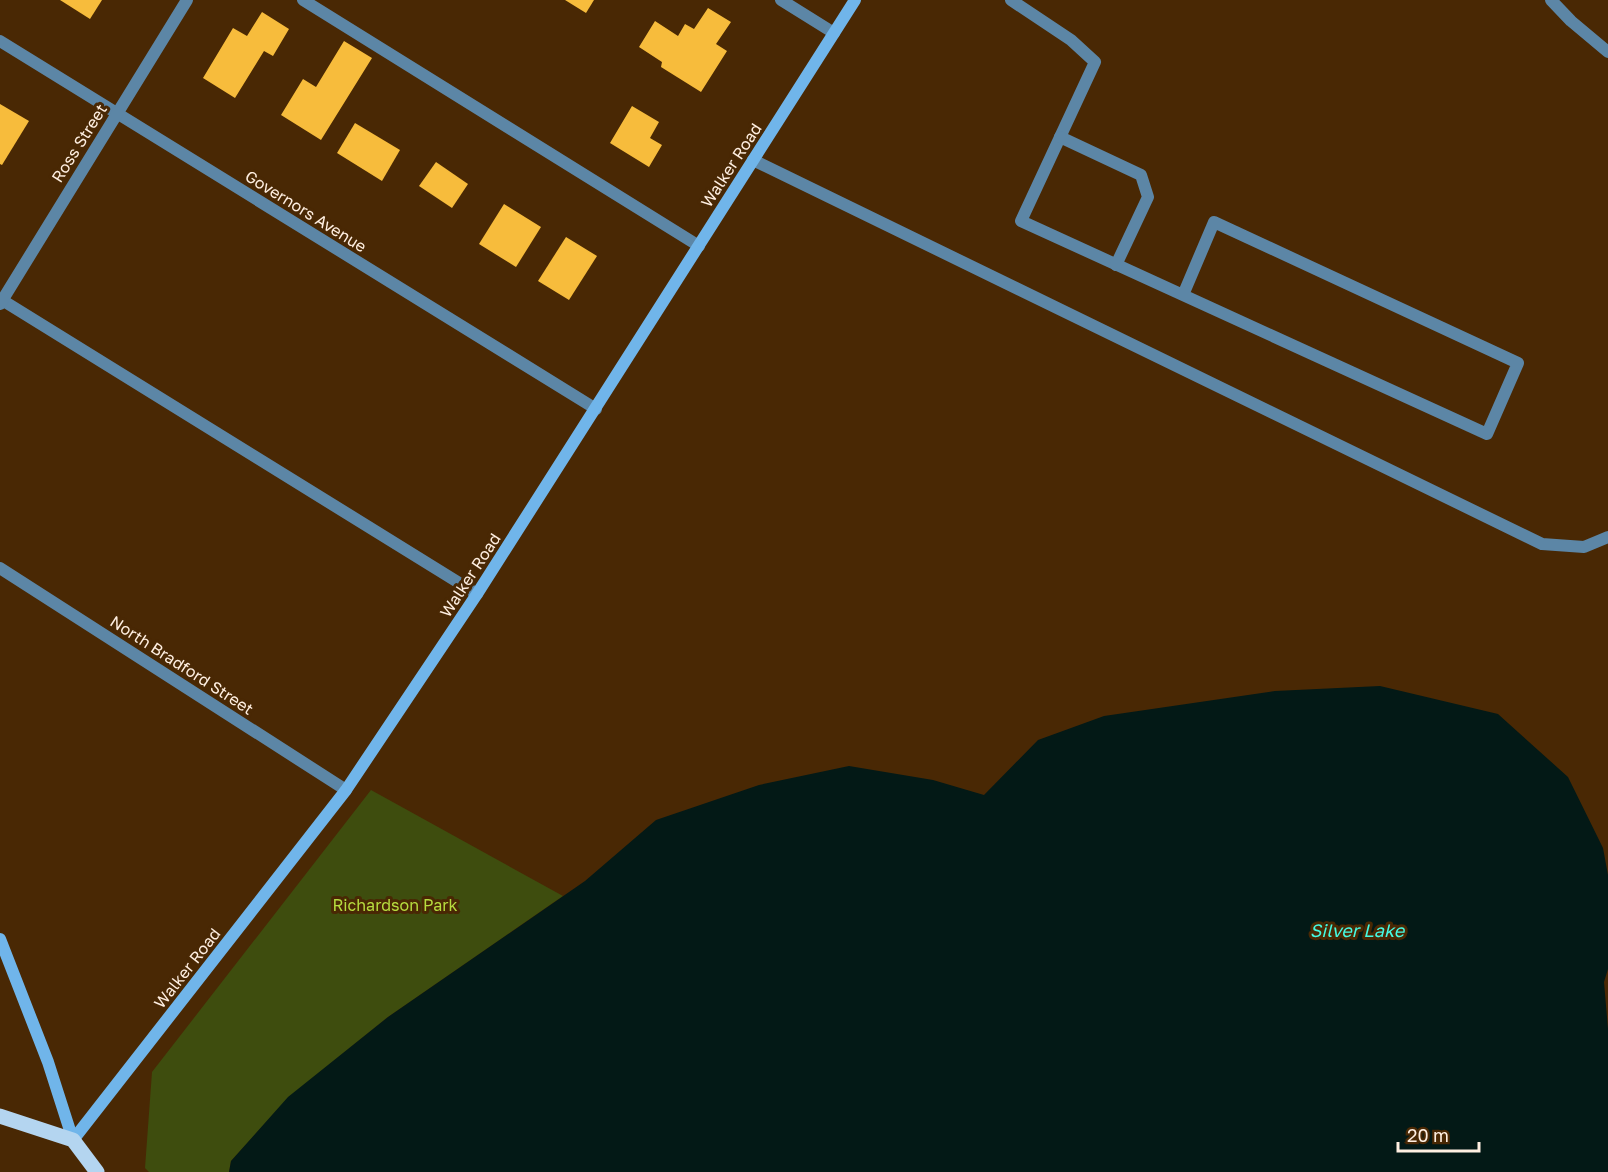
<svg xmlns="http://www.w3.org/2000/svg" width="1608" height="1172" font-family="'Golos Text',sans-serif">
<rect width="100%" height="100%" fill="#492804"/>
<polygon fill="#3e4d0e" points="371,790 563,896 388,1017 289,1097 231,1161 229,1172 149,1172 145,1168 152,1072"/>
<polygon fill="#031916" points="1380,686 1498,714 1568,777 1603,848 1608,875 1608,969 1604,982 1608,1029 1608,1172 229,1172 231,1161 288,1097 388,1017 585,881 656,820 759,785 849,766 933,780 984,795 1038,740 1104,716 1275,691"/>
<g fill="#f7bc3c">
<polygon points="60,0 102,0 90,19"/>
<polygon points="565,0 594,0 586,13"/>
<polygon points="708,8 731,22 716,44 727,51 701,92 661,67 662,62 639,47 655,21 678,36 685,24 694,29"/>
<polygon points="262,12 289,29 273,56 264,51 235,98 203,78 233,28 247,36"/>
<polygon points="344,41 372,58 321,140 281,115 303,79 316,87"/>
<polygon points="0,104 29,121 2,165 0,164"/>
<polygon points="632,106 659,122 650,138 662,145 649,167 610,143"/>
<polygon points="355,123 400,150 382,181 337,153"/>
<polygon points="436,162 468,184 452,208 419,186"/>
<polygon points="504,204 541,227 516,267 479,244"/>
<polygon points="566,237 597,256 569,300 538,281"/>
</g>
<g fill="none" stroke-linecap="round" stroke-linejoin="round">
<g stroke="#5c86a6" stroke-width="12">
<polyline points="303,0 699,246"/>
<polyline points="1011,0 1071,40 1095,62 1021,221 1487,434 1518,363 1214,222 1183,295"/>
<polyline points="1551,0 1571,21 1608,52"/>
<polyline points="1060,137 1141,175 1148,197 1116,265"/>
<polyline points="753,160 1542,544 1584,547 1608,537"/>
<polyline points="2,300 477,594"/>
</g>
<g stroke="#5c86a6" stroke-width="12">
<polyline points="781,0 834,33"/>
<polyline points="0,41 596,409"/>
<polyline points="0,304 187,0"/>
<polyline points="0,568 346,790"/>
</g>
<g stroke="#70b5ea" stroke-width="12">
<polyline points="0,939 48,1062 73,1140"/>
<polyline points="73,1140 346,790 477,594 855,0"/>
</g>
<polyline stroke="#b4d5f0" stroke-width="15" points="0,1116 73,1140 97,1172"/>
</g>
<g text-anchor="middle" dominant-baseline="central" stroke-width="6" stroke-linejoin="round" paint-order="stroke">
<g font-size="16" fill="#ffefe1" stroke="#492804">
<text transform="translate(79 143) rotate(-58)">Ross Street</text>
<text transform="translate(731 165) rotate(-57)">Walker Road</text>
<text transform="translate(306 211) rotate(32)">Governors Avenue</text>
<text transform="translate(470 575) rotate(-57)">Walker Road</text>
<text transform="translate(182 665) rotate(33)">North Bradford Street</text>
<text transform="translate(187 968) rotate(-52)">Walker Road</text>
</g>
<g font-size="16" fill="#b6dc3f" stroke="#492804">
<text x="395" y="905">Richardson Park</text>
</g>
<g font-size="18" font-style="italic" fill="#44fae3" stroke="#492804">
<text x="1357" y="930">Silver Lake</text>
</g>
</g>
<path d="M1398 1142v9h81v-9" fill="none" stroke="#ffefe1" stroke-width="3"/>
<text x="1407" y="1142" font-size="18" fill="#ffefe1" stroke="#492804" stroke-width="4.5" paint-order="stroke">20 m</text>
</svg>
